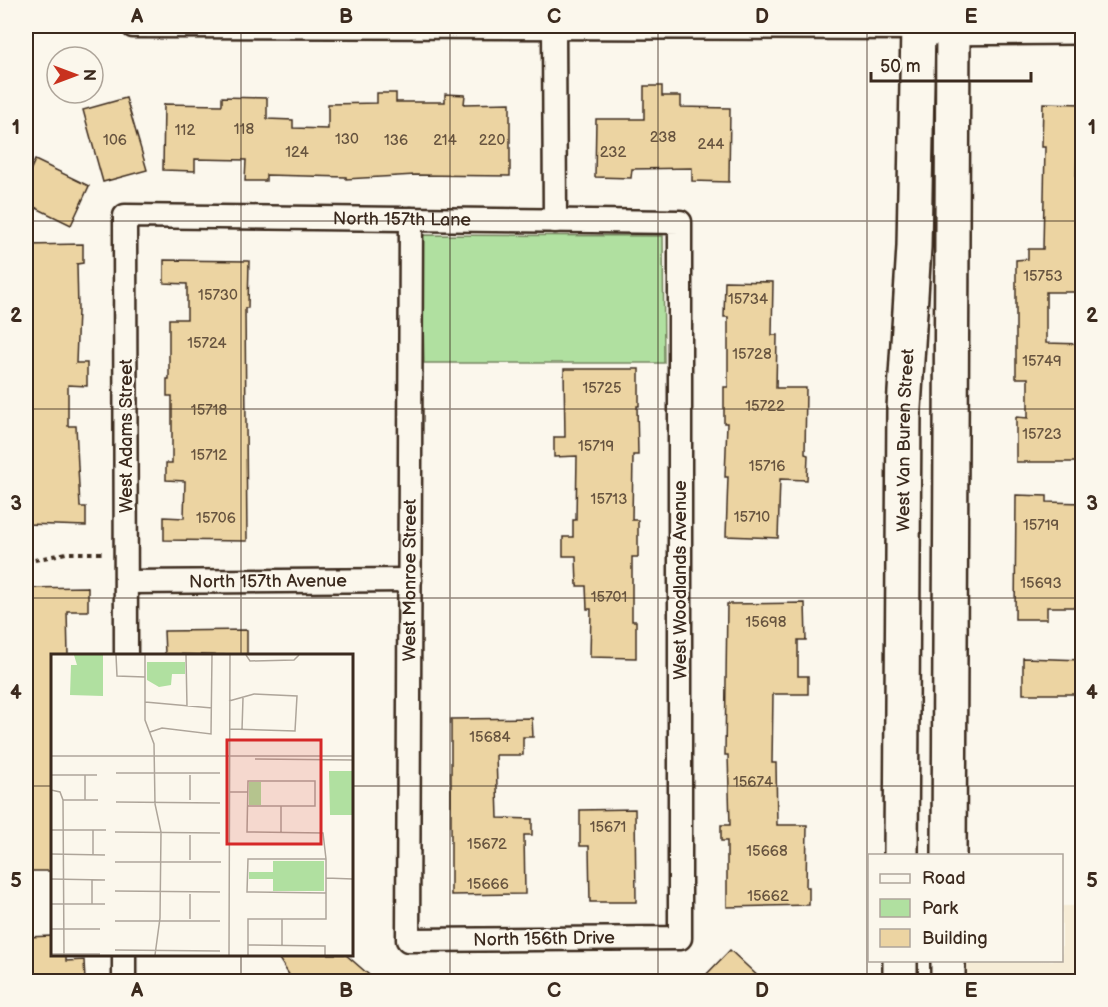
<svg xmlns="http://www.w3.org/2000/svg" width="1108" height="1007" font-family="'Balsamiq Sans',sans-serif">
<rect width="100%" height="100%" fill="#fbf7ec"/>
<filter id="ink" filterUnits="userSpaceOnUse"><feTurbulence type="fractalNoise" baseFrequency=".0167" numOctaves="2"/><feDisplacementMap in="SourceGraphic" scale="12" xChannelSelector="R" yChannelSelector="G"/><feConvolveMatrix kernelMatrix="1 2 1 2 8 2 1 2 1" color-interpolation-filters="sRGB"/></filter>
<g filter="url(#ink)">
<polygon fill="#f6ecd6" points="1062,906 1082,906 1082,981 963,981 963,961 1062,960"/>
<polygon fill="#b0e0a0" stroke="#76855f" stroke-width="1.5" points="421,235 663,236 664,363 424,363"/>
<g fill="#ecd4a2" stroke="#3b2a1e" stroke-width="1.5">
<polygon points="644,86 662,86 662,96 681,96 681,107 730,108 729,182 692,181 692,168 632,169 631,178 595,177 596,119 644,119"/>
<polygon points="377,93 396,93 396,102 445,102 445,94 465,95 464,104 510,103 510,176 415,175 346,179 346,177 266,175 266,181 245,181 246,160 195,159 195,171 163,170 164,104 222,105 222,97 267,98 267,119 293,120 293,128 328,129 328,104 377,103"/>
<polygon points="126,98 147,170 103,182 83,110"/>
<polygon points="1043,103 1083,104 1083,147 1077,147 1076,187 1083,187 1083,292 1046,292 1046,343 1083,344 1083,462 1016,462 1016,417 1028,418 1028,378 1016,378 1016,260 1028,259 1028,249 1043,249 1045,147 1042,147"/>
<polygon points="35,160 89,186 71,225 26,203 26,180"/>
<polygon points="83,244 83,263 77,264 78,310 76,363 87,363 87,386 68,385 68,426 76,426 80,507 86,507 86,526 26,524 26,245"/>
<polygon points="164,260 249,261 248,308 245,308 247,541 164,540 164,517 184,518 185,481 166,480 166,463 172,463 172,396 167,396 167,379 169,379 169,319 187,319 187,284 164,283"/>
<polygon points="725,281 773,282 772,335 777,335 776,388 806,388 805,454 808,455 807,480 780,479 778,538 726,536 728,477 725,477 727,423 724,423 724,387 728,387 728,317 724,317"/>
<polygon points="564,369 639,369 639,406 637,406 638,455 633,455 632,520 638,520 638,557 632,557 632,621 636,621 636,658 590,657 591,609 587,609 586,586 577,586 576,556 563,556 563,537 573,537 573,520 576,520 577,456 554,457 554,437 565,437"/>
<polygon points="1016,495 1047,496 1047,502 1083,503 1083,607 1047,607 1047,619 1015,619"/>
<polygon points="88,587 88,611 67,611 68,656 52,656 52,871 26,871 26,588"/>
<polygon points="805,603 806,640 798,640 798,676 808,676 808,694 773,694 772,763 776,763 777,825 807,825 806,887 809,887 809,905 727,907 727,841 721,841 721,825 730,825 728,755 725,755 727,604"/>
<polygon points="247,630 247,656 165,654 164,631"/>
<polygon points="1023,658 1083,660 1083,694 1023,694"/>
<polygon points="532,718 533,737 523,737 523,755 496,755 498,818 532,819 532,835 524,835 525,894 451,895 451,719"/>
<polygon points="635,809 636,902 590,902 589,846 580,846 580,810"/>
<polygon points="52,936 52,954 66,954 66,961 84,960 85,981 26,981 26,937"/>
<polygon points="730,950 763,981 700,981"/>
<polygon points="276,954 345,954 376,981 293,981"/>
</g>
<g fill="none" stroke-linecap="round" stroke-linejoin="round">
<defs>
<g id="street">
<polyline points="133,26 918,28"/>
<polyline points="554,26 555,221"/>
<path id="s1" d="M127,582l283,-2"/>
<path id="s2" d="M126,656l-1,-440 555,6v716l-272,2 3,-721"/>
<polyline points="124,982 124,954"/>
</g>
<polyline id="secondary" points="918,28 1082,27"/>
<g id="primary">
<path id="s3" d="M901,856l3,-448 10,-161 4,-221"/>
<polyline points="949,856 953,26"/>
<polyline points="900,982 900,960"/>
<polyline points="948,982 948,960"/>
</g>
</defs>
<use href="#street" stroke="#3b2a1e" stroke-width="27"/>
<use href="#secondary" stroke="#3b2a1e" stroke-width="38"/>
<use href="#primary" stroke="#3b2a1e" stroke-width="38"/>
<polyline stroke="#3b2a1e" stroke-width="4" stroke-dasharray="4.5 4.5" stroke-linecap="butt" points="26,562 66,553 105,553"/>
<use href="#street" stroke="#fbf7ec" stroke-width="22"/>
<use href="#secondary" stroke="#fbf7ec" stroke-width="33"/>
<use href="#primary" stroke="#fbf7ec" stroke-width="33"/>
</g>
</g>
<path fill="none" stroke="#3b2a1e" stroke-width="1.5" stroke-opacity="0.55" d="M241,26v630M450,26v956M658,26v956M867,26v956M26,221h1056M26,409h1056M26,598h1056M26,786h26M351,786h731M241,954v28"/>
<g text-anchor="middle" dominant-baseline="central" stroke-width="5" stroke-linejoin="round" paint-order="stroke">
<g font-size="15" fill="#67543f">
<text x="244" y="129">118</text>
<text x="185" y="130">112</text>
<text x="663" y="137">238</text>
<text x="347" y="139">130</text>
<text x="115" y="140">106</text>
<text x="396" y="140">136</text>
<text x="445" y="140">214</text>
<text x="492" y="140">220</text>
<text x="711" y="144">244</text>
<text x="297" y="152">124</text>
<text x="613" y="152">232</text>
<text x="1043" y="276">15753</text>
<text x="218" y="295">15730</text>
<text x="748" y="299">15734</text>
<text x="207" y="343">15724</text>
<text x="752" y="354">15728</text>
<text x="1042" y="361">15749</text>
<text x="602" y="388">15725</text>
<text x="765" y="406">15722</text>
<text x="209" y="410">15718</text>
<text x="1042" y="434">15723</text>
<text x="596" y="446">15719</text>
<text x="209" y="455">15712</text>
<text x="767" y="466">15716</text>
<text x="609" y="499">15713</text>
<text x="752" y="517">15710</text>
<text x="216" y="518">15706</text>
<text x="1041" y="525">15719</text>
<text x="1041" y="583">15693</text>
<text x="609" y="597">15701</text>
<text x="766" y="622">15698</text>
<text x="490" y="737">15684</text>
<text x="753" y="782">15674</text>
<text x="608" y="827">15671</text>
<text x="487" y="844">15672</text>
<text x="767" y="851">15668</text>
<text x="488" y="884">15666</text>
<text x="768" y="896">15662</text>
</g>
<g font-size="18" fill="#3b2a1e" stroke="#fbf7ec">
<text stroke="none"><textPath href="#s2" startOffset="717">North 157th Lane</textPath></text>
<text transform="translate(126 436) rotate(-90)">West Adams Street</text>
<text stroke="none"><textPath href="#s3" startOffset="416">West Van Buren Street</textPath></text>
<text stroke="none"><textPath href="#s2" startOffset="2343">West Monroe Street</textPath></text>
<text transform="translate(680 580) rotate(-90)">West Woodlands Avenue</text>
<text stroke="none"><textPath href="#s1" startOffset="141">North 157th Avenue</textPath></text>
<text transform="translate(544 939) rotate(-1)">North 156th Drive</text>
</g>
</g>
<g transform="translate(51 654)">
<rect width="302" height="302" fill="#fbf7ec"/>
<path d="M23,1h29v41l-33,-1 1,-30h6zM96,8h38v12h-13l-1,11 -12,2 -12,-7zM278,117h23v44h-22zM198,128h12v23h-12zM222,207h51v30h-51v-12h-24v-7h24z" fill="#b0e0a0"/>
<path fill="none" stroke="#aea59a" stroke-width="1.5" d="M65,1l1,21 28,1M94,1v65l9,24 1,60 6,28 -1,86 -5,37M135,1l1,52M195,1l4,6 44,-1 5,-5M178,47l25,-7 43,2 -2,35 -65,-2M94,48l67,6M191,76l1,-32M99,78l12,-4 49,6 1,-79M0,102h302M204,105l98,1M65,119h104M0,121h46M0,136l9,2 3,8 1,155M178,138h19M12,146h35M34,146v-25M139,146v-25M65,148l104,1M196,152h68v-25h-67l-1,51 76,1 3,26v60h-78v36M230,152v26M0,176h55M64,178l105,1M0,200l54,1M42,200v-24M139,206v-25M64,208h106M275,224l27,1M0,225l54,1M64,237l105,1M275,239l-79,-1 1,-33h78M139,240v25M0,250h54M41,250v-24M64,267h105M0,275h49M197,291l77,1v9M231,291v-26M64,296l105,1M0,300h49M178,301l1,-300"/>
<path fill="#d62828" fill-opacity="0.15" stroke="#d62828" stroke-width="3" d="M176,86h94v104h-94z"/>
<rect width="302" height="302" fill="none" stroke="#3b2a1e" stroke-width="3"/>
</g>
<rect width="1108" height="1007" fill="none" stroke="#fbf7ec" stroke-width="66"/>
<rect x="868" y="854" width="195" height="108" fill="#fbf7ec" stroke="#aea59a" stroke-width="1.5"/>
<rect x="880" y="874" width="30" height="9" fill="#fbf7ec" stroke="#aea59a" stroke-width="1.5"/>
<text x="922" y="884" font-size="18" fill="#3b2a1e">Road</text>
<rect x="880" y="899" width="30" height="18" fill="#b0e0a0" stroke="#aea59a" stroke-width="1.5"/>
<text x="922" y="914" font-size="18" fill="#3b2a1e">Park</text>
<rect x="880" y="929" width="30" height="18" fill="#ecd4a2" stroke="#aea59a" stroke-width="1.5"/>
<text x="922" y="944" font-size="18" fill="#3b2a1e">Building</text>
<g transform="translate(75 75) rotate(90)"><circle r="28" fill="#fbf7ec" stroke="#aea59a" stroke-width="1.5"/>
<path d="M0-4.5L10 22L0 15L-10 22Z" fill="#c8321e"/>
<text y="-9" font-size="16" font-weight="bold" text-anchor="middle" fill="#3b2a1e">N</text>
</g>
<path d="M871 72v9h160v-9" fill="none" stroke="#3b2a1e" stroke-width="3"/>
<text x="880" y="72" font-size="18" fill="#3b2a1e" stroke="#fbf7ec" stroke-width="4.5" paint-order="stroke">50 m</text>
<rect x="33" y="33" width="1042" height="941" fill="none" stroke="#3b2a1e" stroke-width="2"/>
<g font-size="20" text-anchor="middle" font-weight="bold" fill="#3b2a1e">
<text x="137" y="23">A</text>
<text x="346" y="23">B</text>
<text x="554" y="23">C</text>
<text x="762" y="23">D</text>
<text x="971" y="23">E</text>
<text x="16" y="134">1</text>
<text x="1092" y="134">1</text>
<text x="16" y="322">2</text>
<text x="1092" y="322">2</text>
<text x="16" y="510">3</text>
<text x="1092" y="510">3</text>
<text x="16" y="699">4</text>
<text x="1092" y="699">4</text>
<text x="16" y="887">5</text>
<text x="1092" y="887">5</text>
<text x="137" y="997">A</text>
<text x="346" y="997">B</text>
<text x="554" y="997">C</text>
<text x="762" y="997">D</text>
<text x="971" y="997">E</text>
</g>
</svg>
